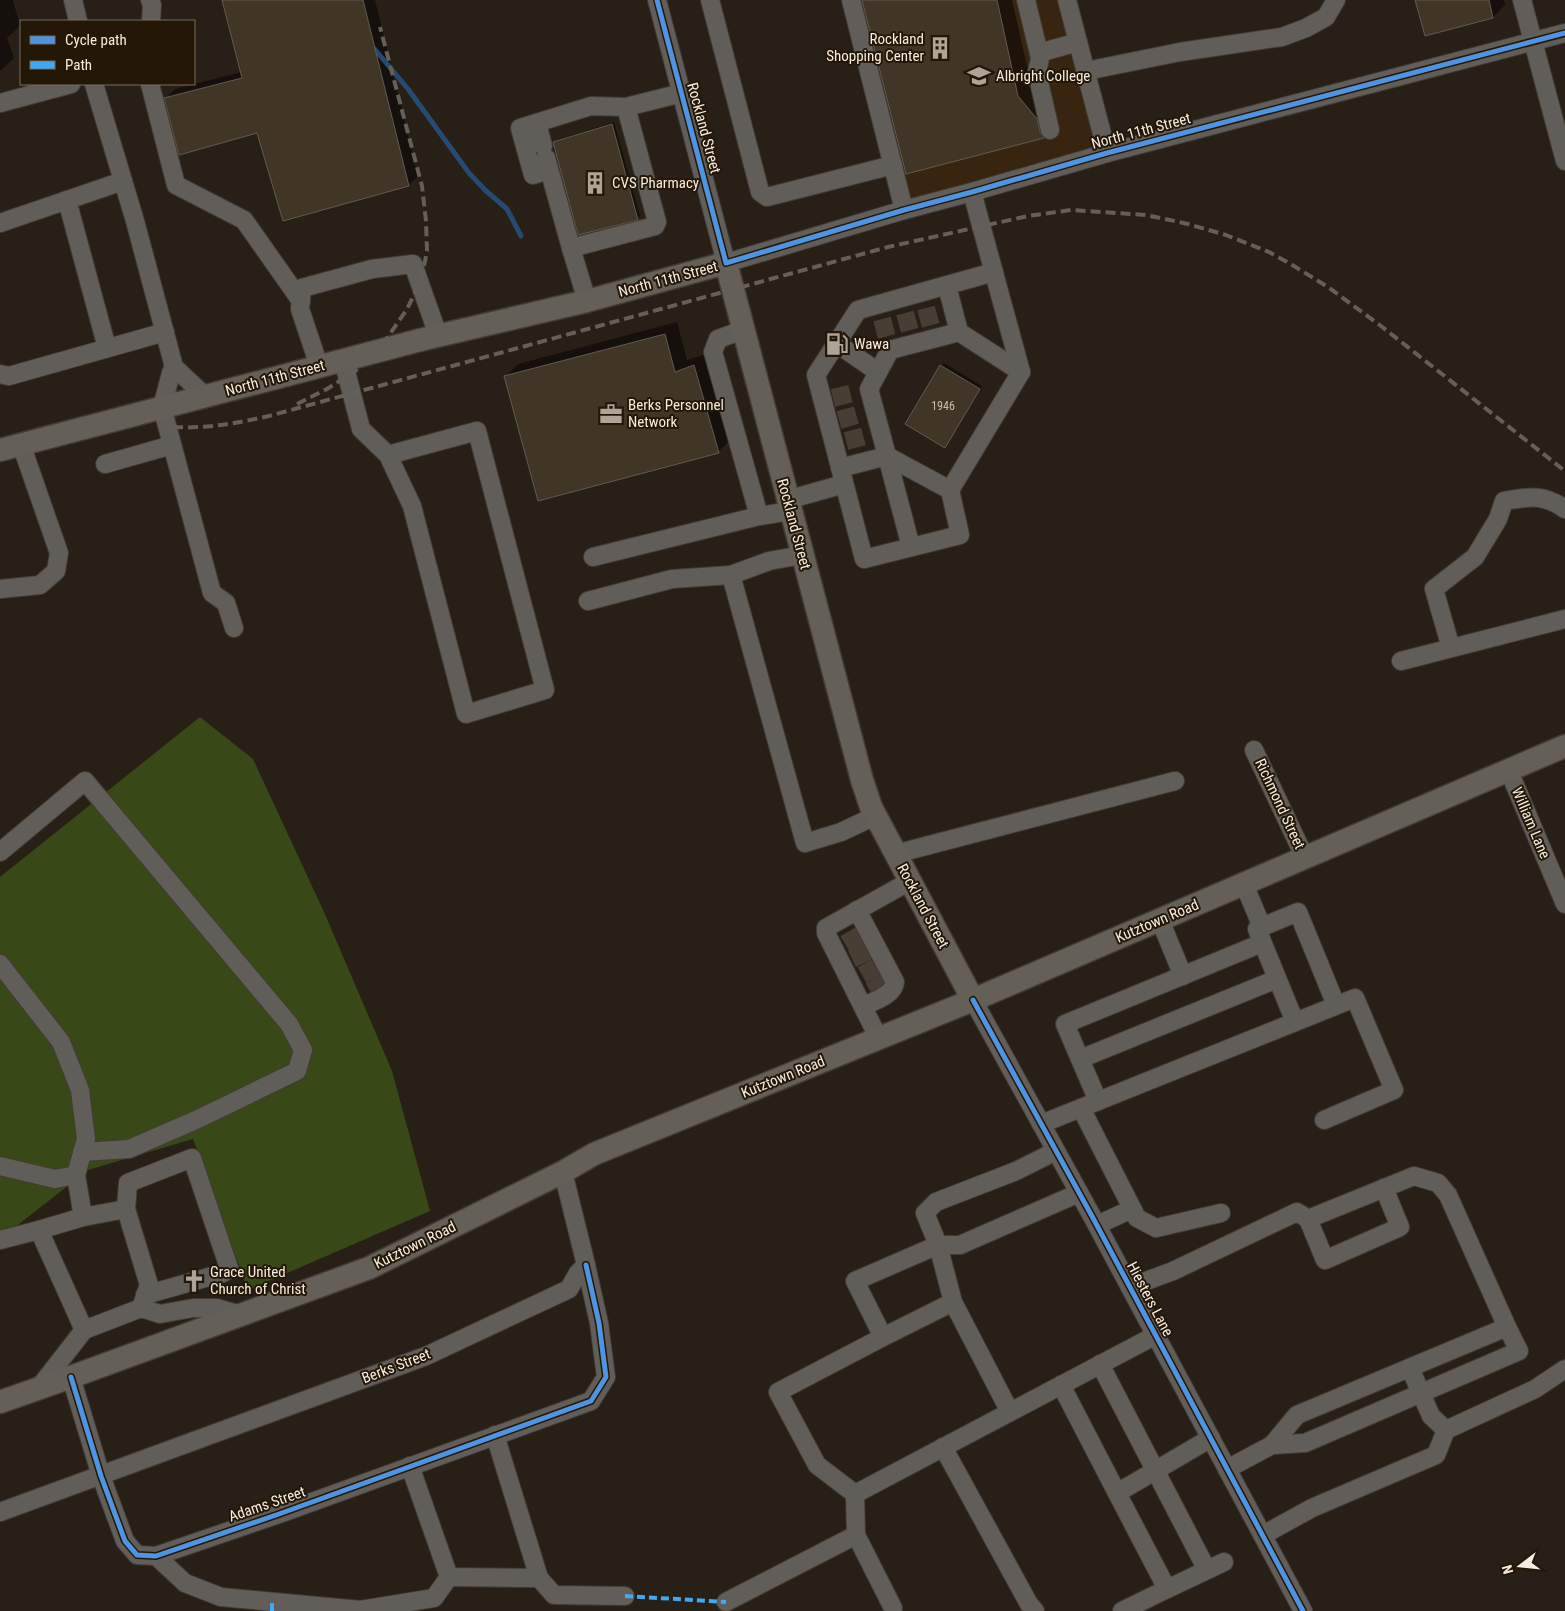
<svg xmlns="http://www.w3.org/2000/svg" width="1565" height="1611" font-family="'Roboto Condensed',sans-serif">
<rect width="100%" height="100%" fill="#281f16"/>
<polygon fill="#37250f" points="853,0 1067,0 1107,153 904,210"/>
<polygon fill="#384917" points="200,717 253,759 324,912 392,1071 430,1211 248,1290 193,1139 88,1170 0,1239 0,877"/>
<g fill="#0007">
<polygon points="0,0 13,0 20,26 7,38 14,58 0,71"/>
<polygon points="224,0 375,0 418,176 409,185 166,98 175,89 242,72"/>
<polygon points="863,0 1012,0 1031,83 1056,125 1043,137"/>
<polygon points="1416,0 1504,0 1505,5 1493,17 1425,35"/>
<polygon points="614,122 640,216 637,218 554,143 557,140"/>
<polygon points="677,322 687,360 706,354 731,439 718,452 506,376 518,364"/>
<polygon points="944,363 982,386 947,444 907,424"/>
</g>
<g fill="none" stroke-linecap="round" stroke-linejoin="round">
<polyline stroke="#254a73" stroke-width="5" points="372,46 408,89 469,173 485,190 507,209 521,236"/>
</g>
<g fill="#413526" stroke="#625b53">
<polygon points="222,0 363,0 409,186 283,221 257,133 179,155 164,98 242,78"/>
<polygon points="862,0 997,0 1018,96 1037,119 1040,132 1044,138 906,174"/>
<polygon points="1415,0 1489,0 1493,18 1425,36"/>
<polygon points="612,124 638,220 578,235 553,142"/>
<polygon points="665,334 675,372 694,365 719,453 538,501 504,376"/>
<polygon points="940,365 980,389 945,448 905,424"/>
</g>
<g fill="none" stroke-linecap="round" stroke-linejoin="round">
<g stroke="#473e34" stroke-width="18" stroke-dasharray="18 9" stroke-linecap="butt">
<polyline points="926,308 932,330"/>
<polyline points="905,313 911,335"/>
<polyline points="882,319 888,341"/>
<polyline points="833,398 857,392"/>
<polyline points="839,420 864,413"/>
<polyline points="846,441 869,435"/>
<polyline points="845,944 860,935"/>
<polyline points="852,959 868,951"/>
<polyline points="862,975 876,967"/>
<polyline points="870,991 886,982"/>
</g>
<defs>
<g id="minor">
<polyline points="73,0 78,21"/>
<polyline points="150,0 152,5 151,21"/>
<polyline points="657,0 726,263 904,210 972,192 1107,153 1565,33"/>
<polyline points="710,0 760,192 767,197 893,165"/>
<polyline points="851,0 904,210"/>
<polyline points="1026,0 1040,58 1037,73 1050,130"/>
<polyline points="1067,0 1107,153"/>
<polyline points="1522,0 1565,161"/>
<polyline points="1039,53 1078,42"/>
<polyline points="1086,71 1180,52 1282,37 1306,28 1326,17 1336,0"/>
<polyline points="94,84 135,221 174,367 205,396"/>
<polyline points="150,84 176,185 244,220 301,301"/>
<polyline points="0,103 71,84"/>
<polyline points="537,123 543,146"/>
<polyline points="546,158 571,248"/>
<polyline points="549,170 533,175 520,128 591,106 626,107"/>
<polyline points="67,200 107,348"/>
<polyline points="0,223 123,181"/>
<polyline points="947,286 959,332 1021,372"/>
<polyline points="587,301 571,248 655,226 657,222 626,107 682,93"/>
<polyline points="743,330 718,339 713,352 759,516"/>
<polyline points="836,343 878,372"/>
<polyline points="343,360 361,429 388,455 412,506 466,714 545,690 477,431 388,455"/>
<polyline points="319,366 300,309 302,288 372,269 413,264 438,335"/>
<polyline points="174,367 171,373 162,407 212,593 226,603 234,628"/>
<polyline points="0,374 9,376 165,332"/>
<polyline points="105,464 172,445"/>
<polyline points="840,468 887,456 869,389 890,350 959,332"/>
<polyline points="950,490 960,535 864,559 816,375 858,310 994,272"/>
<polyline points="787,500 844,484"/>
<polyline points="911,547 887,456 950,490 1021,372 972,192"/>
<polyline points="802,555 769,561 731,575 805,843 841,832 875,816"/>
<polyline points="593,557 759,516 790,511"/>
<polyline points="0,589 40,585 56,571 59,553 21,444"/>
<polyline points="588,601 672,579 731,575"/>
<path d="M1451,648l-17,-59 41,-32 23,-38 6,-18c25,-4 38,-8 61,8"/>
<polyline points="1401,661 1565,619"/>
<polyline points="1254,750 1305,858"/>
<polyline points="1509,771 1565,904"/>
<polyline points="0,852 85,781 289,1024 303,1050 297,1071 196,1120 129,1149 82,1152"/>
<polyline points="895,854 1175,781"/>
<polyline points="1244,884 1262,927"/>
<path d="M857,910l38,72c-1,13 -21,19 -31,24"/>
<polyline points="1160,920 1183,976"/>
<polyline points="0,964 61,1042 80,1090 86,1139 76,1175 55,1179 0,1166"/>
<polyline points="973,1000 1093,1218 1303,1611"/>
<polyline points="1295,1022 1257,929 1298,912 1336,1005"/>
<polyline points="879,1039 826,933 826,928 910,881"/>
<polyline points="1080,1059 1065,1024 1262,943"/>
<polyline points="1098,1101 1080,1059 1277,979"/>
<polyline points="1081,1108 1137,1218 1156,1228 1221,1213"/>
<polyline points="1041,1124 1355,998 1394,1090 1324,1120"/>
<polyline points="76,1175 83,1217"/>
<polygon points="126,1209 149,1285 141,1308 84,1330 39,1230 83,1217"/>
<polyline points="126,1209 128,1183 192,1158 229,1268 223,1273 145,1295"/>
<polyline points="1308,1219 1325,1260 1400,1227 1384,1188"/>
<polyline points="1097,1225 1132,1209"/>
<polyline points="0,1240 39,1230"/>
<polyline points="1130,1287 1173,1271 1297,1212 1308,1219 1414,1176 1438,1183 1448,1195 1507,1327 1297,1415 1272,1445 1227,1469"/>
<polyline points="141,1308 160,1314 193,1308 216,1308 241,1315"/>
<polyline points="883,1337 953,1302"/>
<polyline points="1100,1364 1207,1570"/>
<polyline points="1410,1368 1431,1416 1446,1430"/>
<polyline points="71,1377 101,1476 125,1541 137,1555 156,1556 279,1514 591,1401 606,1377 599,1323 586,1265"/>
<polyline points="1061,1385 1117,1493 1211,1438"/>
<polyline points="38,1389 84,1330"/>
<polyline points="1010,1412 953,1302 938,1245 925,1213 936,1202 1016,1171 1056,1151"/>
<polyline points="1272,1445 1305,1443 1519,1351 1507,1327"/>
<polyline points="943,1447 1029,1604 1035,1611"/>
<polyline points="410,1466 449,1577 539,1578 495,1435"/>
<polyline points="1117,1493 1167,1589 1122,1611"/>
<polyline points="855,1494 817,1465 778,1392 883,1337 855,1281 938,1245 960,1245 1079,1193"/>
<polyline points="855,1494 1156,1335"/>
<polyline points="0,1512 426,1356 569,1289 578,1273 586,1265 563,1172"/>
<polyline points="856,1535 893,1608"/>
<polyline points="1263,1535 1312,1508 1436,1455 1446,1430 1535,1389 1565,1369"/>
<polyline points="156,1556 185,1583 221,1597 360,1610 434,1598 449,1577"/>
<polyline points="539,1578 554,1595 625,1596"/>
<polyline points="1167,1589 1224,1562"/>
<polyline points="726,1602 856,1535 855,1494"/>
</g>
<g id="major">
<polyline points="0,450 424,339 587,301 726,263 862,780 871,807 973,1000"/>
<polyline points="0,1402 71,1377 369,1268 563,1172 594,1154 973,1000 1565,746"/>
</g>
</defs>
<use href="#minor" stroke="#433c34" stroke-width="20"/>
<use href="#major" stroke="#433c34" stroke-width="25"/>
<use href="#minor" stroke="#615e5a" stroke-width="18"/>
<use href="#major" stroke="#645f57" stroke-width="22"/>
<g stroke="#645f59" stroke-width="4" stroke-dasharray="10 5" stroke-linecap="butt">
<polyline points="297,404 327,389 355,371 379,350 407,309 421,281 427,251 426,221 422,186 380,27"/>
<path d="M173,427c33,2 64,-4 96,-11l619,-169 140,-31 43,-6 75,5 42,9 38,11 43,17 20,11 39,24 53,39 184,145"/>
</g>
<g stroke="#3fa9f5" stroke-width="4" stroke-dasharray="8 4" stroke-linecap="butt">
<polyline points="625,1596 726,1602"/>
<polyline points="272,1611 272,1601"/>
</g>
<defs>
<g id="cycleway">
<polyline points="657,0 726,263 904,210 972,192 1107,153 1565,33"/>
<polyline points="973,1000 1093,1218 1303,1611"/>
<polyline points="71,1377 101,1476 125,1541 137,1555 156,1556 279,1514 591,1401 606,1377 599,1323 586,1265"/>
</g>
</defs>
<use href="#cycleway" stroke="#251706" stroke-width="8"/>
<use href="#cycleway" stroke="#4d94e3" stroke-width="5"/>
</g>
<defs>
<symbol id="building-bare" viewBox="-9 -9 18 18"><path d="M-4-6H4V6H1V3H-1V6H-4ZM-2.5-4.3h1.7v1.8h-1.7ZM.8-4.3h1.7v1.8H.8ZM-2.5-1h1.7V.8h-1.7ZM.8-1h1.7V.8H.8Z" fill="#aea49a" stroke="#251706" stroke-width="2.5" paint-order="stroke"/></symbol>
<symbol id="university-bare" viewBox="-9 -9 18 18"><path d="M0-5L7-2L0 1L-7-2ZM-4 1L0 2.5L4 1V4Q0 6-4 4Z" fill="#aea49a" stroke="#251706" stroke-width="2.5" paint-order="stroke"/></symbol>
<symbol id="fuel-bare" viewBox="-9 -9 18 18"><path d="M-5.5-6h7V0h2V4h1.3V-2.5L3-4.5l.8-.8L6-3V5H2.5V1h-1V6h-7ZM-4.2-4.7v3.2H.2V-4.7Z" fill="#aea49a" stroke="#251706" stroke-width="2.5" paint-order="stroke"/></symbol>
<symbol id="office-bare" viewBox="-9 -9 18 18"><path d="M-6-3h4V-5.5h4V-3h4V5H-6ZM-1-4.5V-3h2v-1.5ZM-6 0V1H6V0Z" fill="#aea49a" stroke="#251706" stroke-width="2.5" paint-order="stroke"/></symbol>
<symbol id="church-bare" viewBox="-9 -9 18 18"><path d="M-1.2-6h2.4v3.5h3.3v2.4h-3.3V6h-2.4V-.1h-3.3v-2.4h3.3Z" fill="#aea49a" stroke="#251706" stroke-width="2.5" paint-order="stroke"/></symbol>
</defs>
<g fill-rule="evenodd">
<use href="#building-bare" x="924" y="32" width="32" height="32"/>
<use href="#university-bare" x="963" y="60" width="32" height="32"/>
<use href="#building-bare" x="579" y="167" width="32" height="32"/>
<use href="#fuel-bare" x="821" y="328" width="32" height="32"/>
<use href="#office-bare" x="595" y="398" width="32" height="32"/>
<use href="#church-bare" x="178" y="1265" width="32" height="32"/>
</g>
<g text-anchor="middle" dominant-baseline="central" stroke-width="4" stroke-linejoin="round" paint-order="stroke">
<g font-size="12" fill="#c9beb2">
<text x="943" y="406">1946</text>
</g>
<g font-size="15" fill="#f6ece1" stroke="#251706" text-anchor="start">
<text x="924" y="39" text-anchor="end">Rockland<tspan x="924" dy="17">Shopping Center</tspan></text>
<text x="996" y="76">Albright College</text>
<text x="612" y="183">CVS Pharmacy</text>
<text x="854" y="344">Wawa</text>
<text x="628" y="405">Berks Personnel<tspan x="628" dy="17">Network</tspan></text>
<text x="210" y="1272">Grace United<tspan x="210" dy="17">Church of Christ</tspan></text>
</g>
<g font-size="15" fill="#f6ece1" stroke="#251706">
<text transform="translate(704 128) rotate(75)">Rockland Street</text>
<text transform="translate(1141 131) rotate(-15)">North 11th Street</text>
<text transform="translate(668 279) rotate(-15)">North 11th Street</text>
<text transform="translate(275 378) rotate(-15)">North 11th Street</text>
<text transform="translate(794 524) rotate(75)">Rockland Street</text>
<text transform="translate(1280 804) rotate(65)">Richmond Street</text>
<text transform="translate(1531 823) rotate(67)">William Lane</text>
<text transform="translate(923 906) rotate(62)">Rockland Street</text>
<text transform="translate(1157 921) rotate(-23)">Kutztown Road</text>
<text transform="translate(783 1077) rotate(-22)">Kutztown Road</text>
<text transform="translate(415 1245) rotate(-26)">Kutztown Road</text>
<text transform="translate(1150 1299) rotate(62)">Hiesters Lane</text>
<text transform="translate(396 1366) rotate(-21)">Berks Street</text>
<text transform="translate(267 1504) rotate(-19)">Adams Street</text>
</g>
</g>
<rect x="20" y="20" width="175" height="65" fill="#251706" stroke="#796c5e"/>
<rect x="30" y="36" width="25" height="8" fill="#4d94e3" stroke="#796c5e"/>
<text x="65" y="45" font-size="15" fill="#f6ece1">Cycle path</text>
<rect x="30" y="61" width="25" height="8" fill="#3fa9f5" stroke="#796c5e"/>
<text x="65" y="70" font-size="15" fill="#f6ece1">Path</text>
<g transform="translate(1520 1566) rotate(254)" stroke="#251706" stroke-width="4" paint-order="stroke">
<path d="M0-4L9 19L0 12L-9 19Z" fill="#f6ece1"/>
<text y="-8" font-size="14" font-weight="bold" text-anchor="middle" fill="#f6ece1">N</text>
</g>
</svg>
